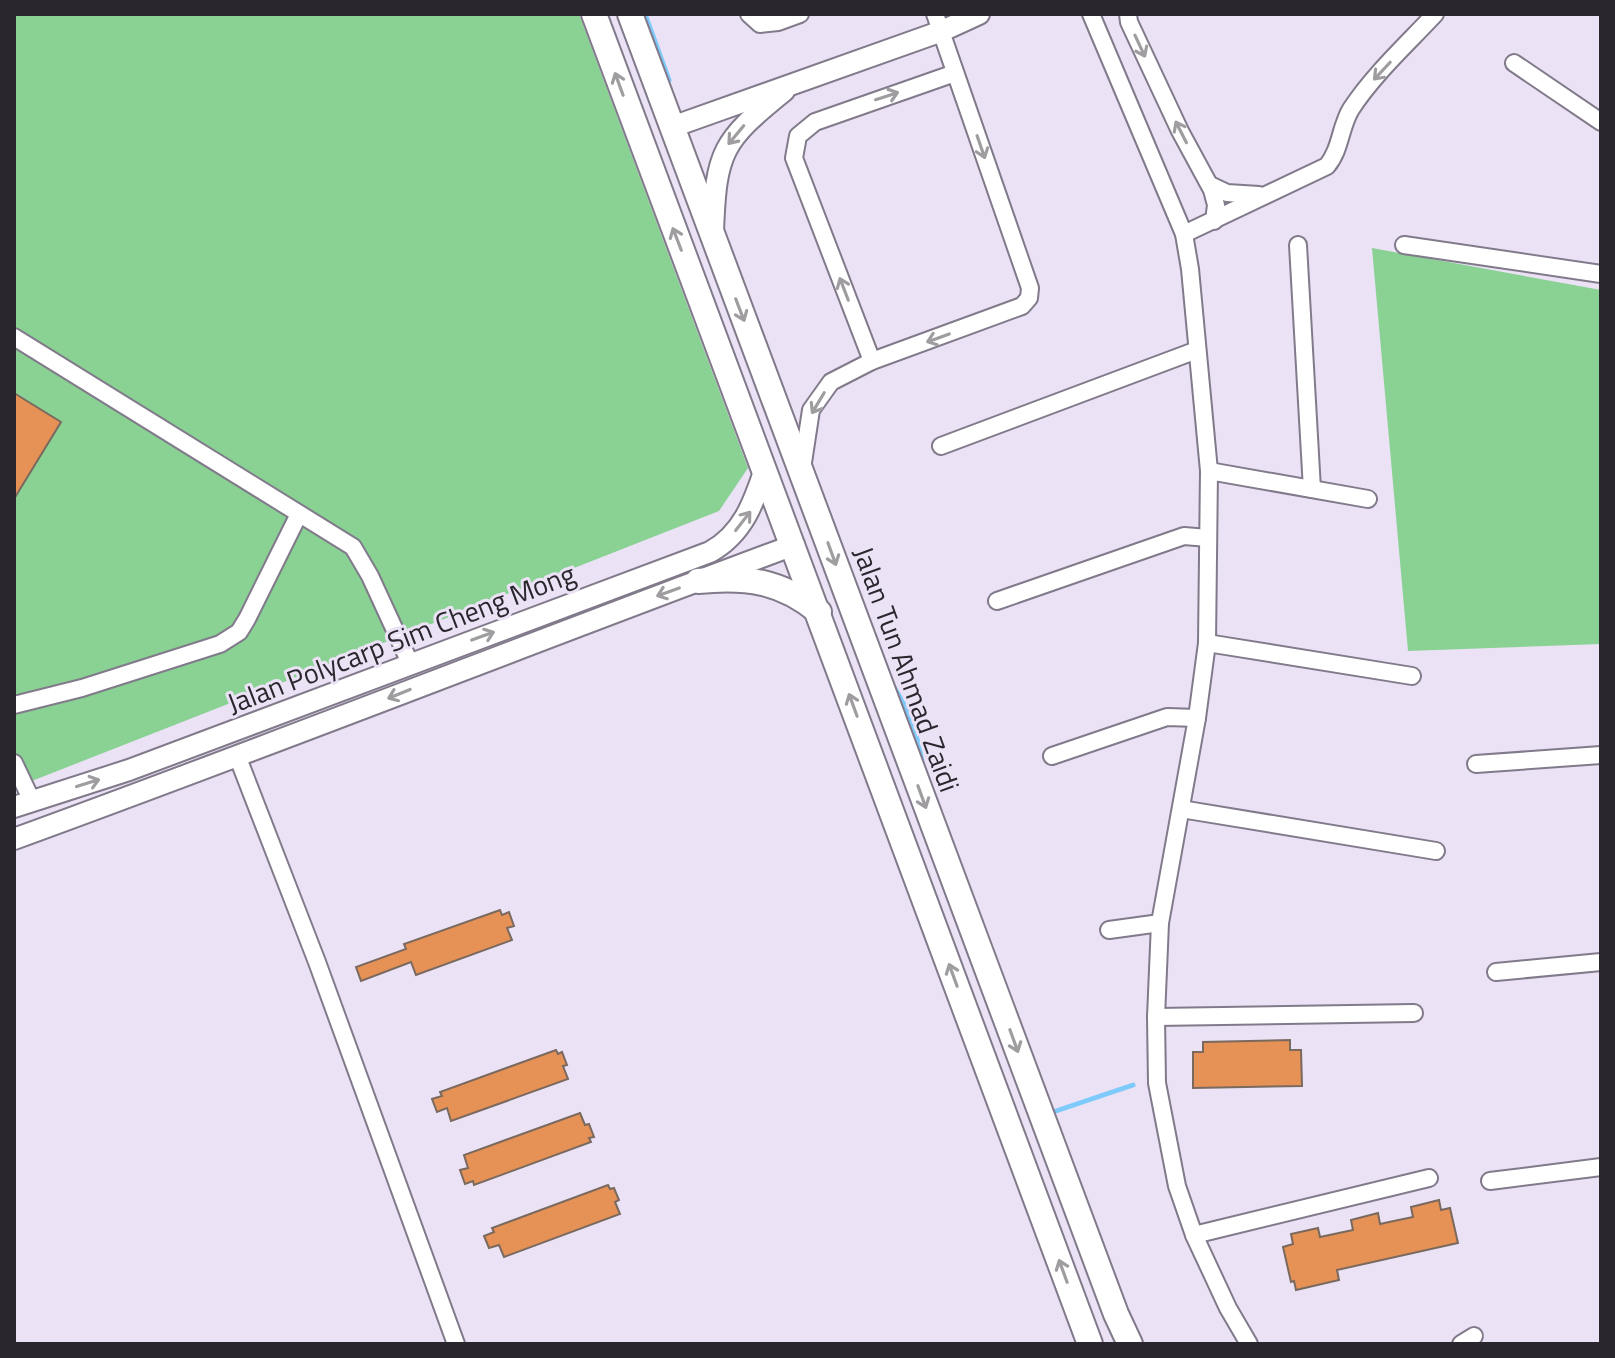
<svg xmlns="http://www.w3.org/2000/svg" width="1615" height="1358" font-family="'Titillium Web',sans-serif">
<rect width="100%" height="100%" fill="#ebe2f5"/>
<g fill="#8ad194">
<polygon points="14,14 579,14 748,468 719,511 14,788"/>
<polygon points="1372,248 1601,290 1601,644 1408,651"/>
</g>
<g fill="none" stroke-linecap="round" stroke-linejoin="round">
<g stroke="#7ecafb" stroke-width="5">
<polyline points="645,14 669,80"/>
<path d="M893,686c16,24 24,47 29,76"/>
<polyline points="1050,1113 1133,1085"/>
</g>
</g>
<g fill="#e69155" stroke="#7a695f" stroke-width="2">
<polygon points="14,393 61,422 14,499"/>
<polygon points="500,910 502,915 509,912 514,926 507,928 512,940 416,975 411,962 361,981 356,967 406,949 404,944"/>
<polygon points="1290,1040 1290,1050 1301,1050 1302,1086 1193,1088 1193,1052 1203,1052 1203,1042"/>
<polygon points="556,1050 558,1054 562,1052 567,1065 563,1066 568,1079 451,1121 447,1108 437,1112 432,1099 442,1096 440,1092"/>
<polygon points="580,1113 585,1125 589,1124 594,1137 589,1138 591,1142 474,1185 473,1181 465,1184 460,1170 468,1168 464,1155"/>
<polygon points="608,1185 610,1189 614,1188 619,1200 615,1202 620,1214 504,1257 499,1245 489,1248 484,1236 494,1232 492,1228"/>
<polygon points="1439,1200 1441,1210 1450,1208 1458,1243 1337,1270 1339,1280 1296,1290 1294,1281 1291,1282 1283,1247 1293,1244 1291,1234 1318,1228 1320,1237 1353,1230 1351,1220 1378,1213 1380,1224 1389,1222 1413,1217 1411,1207"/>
</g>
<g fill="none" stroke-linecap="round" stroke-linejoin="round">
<defs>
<g id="minor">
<polyline points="749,14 760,24 778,22 800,14"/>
<polyline points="1091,14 1184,234 1190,269 1209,471 1207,643 1197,718 1160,923 1156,1017 1157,1083 1177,1186 1194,1235 1228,1308 1249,1344"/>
<polyline points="1128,14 1129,22 1180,131 1212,190 1216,205 1214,221"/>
<polyline points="1514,63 1601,122"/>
<polyline points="1210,185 1227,193 1259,195"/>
<path d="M1184,234l143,-68c14,-17 13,-39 24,-57 23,-35 56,-65 84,-95"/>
<polyline points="1298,245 1312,489"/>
<polyline points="1404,245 1601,274"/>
<polyline points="14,337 353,547 370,576 410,663"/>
<polyline points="872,361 794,158 798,136 815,122 955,73"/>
<polyline points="941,446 1197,350"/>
<polyline points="802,469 811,410 831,382 872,361 1022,306 1029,298 1030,288 935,14"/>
<polyline points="1209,471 1368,499"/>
<polyline points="997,601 1184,536 1208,538"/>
<polyline points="1207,643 1412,676"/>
<polyline points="14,705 82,688 220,644 239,632 247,619 299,514"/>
<polyline points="1052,756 1167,717 1197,718"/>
<polyline points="238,758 317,962 456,1344"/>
<polyline points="14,763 32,801"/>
<polyline points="1476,764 1601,755"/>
<polyline points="1181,809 1436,851"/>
<polyline points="1109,930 1160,923"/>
<polyline points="1496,972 1601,962"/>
<polyline points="1156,1017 1414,1013"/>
<polyline points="1490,1181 1601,1167"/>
<polyline points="1194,1235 1429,1178"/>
<polyline points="1461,1344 1474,1336"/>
</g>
<g id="tertiary">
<polyline points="672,127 942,31 979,14"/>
<path d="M713,232c3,-81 9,-91 71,-141"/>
<path d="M14,807l115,-37 581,-218c33,-18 44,-50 55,-83"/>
<path d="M14,839c261,-95 519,-197 780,-294"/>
</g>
<g id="secondary">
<polyline points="594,14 1090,1344"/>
<polyline points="630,14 1116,1314 1130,1344"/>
<path d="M698,581c48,-5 84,0 121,31"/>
</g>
</defs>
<use href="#minor" stroke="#817a8a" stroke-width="20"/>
<use href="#tertiary" stroke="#817a8a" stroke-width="24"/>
<use href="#secondary" stroke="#817a8a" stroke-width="28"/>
<use href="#minor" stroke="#fff" stroke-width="16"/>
<use href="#tertiary" stroke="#fff" stroke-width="20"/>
<use href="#secondary" stroke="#fff" stroke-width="24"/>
</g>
<defs><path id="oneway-shaft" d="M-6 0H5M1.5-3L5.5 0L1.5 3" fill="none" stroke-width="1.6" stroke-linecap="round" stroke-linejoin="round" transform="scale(2)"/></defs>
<g stroke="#9f9da0">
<use href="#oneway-shaft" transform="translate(1140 46) rotate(65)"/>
<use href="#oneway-shaft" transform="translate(1382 71) rotate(133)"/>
<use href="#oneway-shaft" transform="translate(619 84) rotate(-110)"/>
<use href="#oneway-shaft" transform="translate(887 96) rotate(-18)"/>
<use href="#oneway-shaft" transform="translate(1181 132) rotate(-117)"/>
<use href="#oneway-shaft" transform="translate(736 135) rotate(130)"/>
<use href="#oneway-shaft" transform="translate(981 147) rotate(71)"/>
<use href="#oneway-shaft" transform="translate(677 239) rotate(-111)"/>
<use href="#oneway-shaft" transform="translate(844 289) rotate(-111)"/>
<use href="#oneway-shaft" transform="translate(740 310) rotate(69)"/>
<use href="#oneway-shaft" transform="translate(938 338) rotate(160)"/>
<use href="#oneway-shaft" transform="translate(818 403) rotate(121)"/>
<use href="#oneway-shaft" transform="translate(743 521) rotate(-52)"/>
<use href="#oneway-shaft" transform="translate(832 554) rotate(70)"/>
<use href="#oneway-shaft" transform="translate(668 592) rotate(160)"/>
<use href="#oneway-shaft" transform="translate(483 636) rotate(-20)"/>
<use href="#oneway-shaft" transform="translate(399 694) rotate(158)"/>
<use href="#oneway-shaft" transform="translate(853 705) rotate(-110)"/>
<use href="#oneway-shaft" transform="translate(88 783) rotate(-17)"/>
<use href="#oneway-shaft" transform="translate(922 797) rotate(70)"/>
<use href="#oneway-shaft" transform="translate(953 975) rotate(-110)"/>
<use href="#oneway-shaft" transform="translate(1014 1041) rotate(70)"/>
<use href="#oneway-shaft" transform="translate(1063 1271) rotate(-110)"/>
</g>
<g text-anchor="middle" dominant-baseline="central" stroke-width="6" stroke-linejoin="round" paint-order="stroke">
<g font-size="28" fill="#2a262d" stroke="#ebe2f5">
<text transform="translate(401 638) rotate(-21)">Jalan Polycarp Sim Cheng Mong</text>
<text transform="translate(907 669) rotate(70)">Jalan Tun Ahmad Zaidi</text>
</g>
</g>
<rect width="1615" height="1358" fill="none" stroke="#2a262d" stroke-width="32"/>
</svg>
